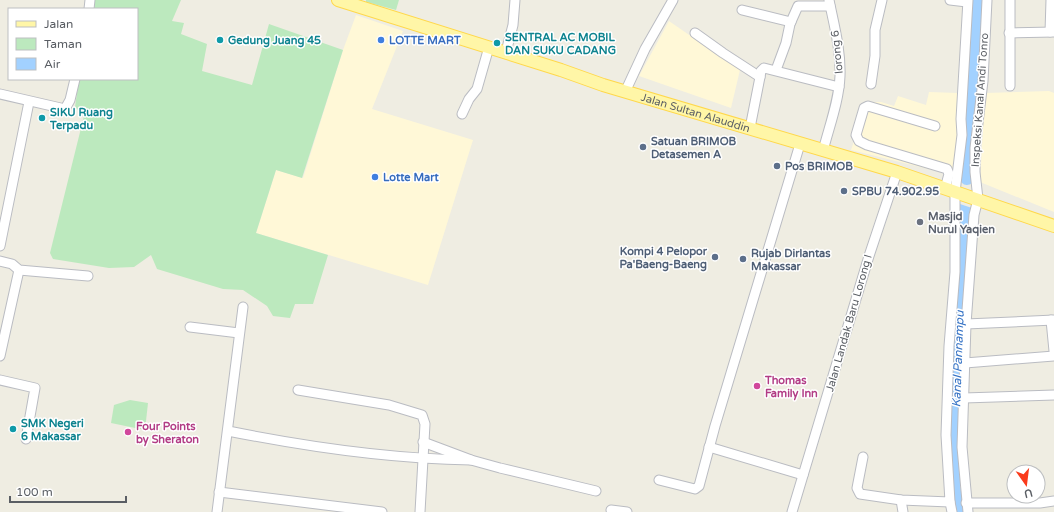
<svg xmlns="http://www.w3.org/2000/svg" width="1054" height="512" font-family="'Varela Round',sans-serif">
<rect width="100%" height="100%" fill="#efede2"/>
<g fill="#fff8d7">
<polygon points="356,15 403,31 372,109 473,140 428,285 256,233 276,170 303,178 343,50"/>
<polygon points="669,21 740,70 731,108 639,76"/>
<polygon points="1049,91 1054,93 1054,212 980,182 985,93"/>
<polygon points="929,92 958,93 957,176 851,150 867,102 881,102 894,106 898,96 926,105"/>
</g>
<g fill="#bce9be">
<polygon points="94,0 181,0 172,21 184,23 181,34 207,44 202,71 252,85 269,24 343,50 302,178 276,170 256,233 328,255 313,304 295,304 290,318 273,316 267,306 243,290 223,289 157,269 151,255 134,267 109,268 53,259 50,253 84,116 75,107 79,79 137,79 137,9 92,9"/>
<polygon points="366,0 399,0 396,10 366,2"/>
<polygon points="130,400 148,403 145,430 111,423 114,405"/>
</g>
<g fill="#a2d1ff">
<polygon points="970,0 986,0 978,116 966,112"/>
<polygon points="965,120 976,123 972,178 964,176"/>
<polygon points="960,204 972,208 960,407 960,486 965,512 955,512 953,498 949,416"/>
</g>
<g fill="none" stroke-linecap="round" stroke-linejoin="round">
<polyline stroke="#a2d1ff" stroke-width="14" points="967,178 971,96"/>
<defs>
<g id="minor">
<polyline points="950,0 967,2"/>
<polyline points="1010,0 1010,86"/>
<polyline points="89,9 90,0"/>
<polyline points="742,10 791,22"/>
<polyline points="1050,32 1051,0"/>
<polyline points="695,33 723,53 760,77"/>
<polyline points="1009,33 1054,32"/>
<polyline points="506,52 513,25 515,0"/>
<polyline points="776,70 786,43 790,24 798,6 830,6"/>
<polyline points="871,84 875,56 875,30 882,0"/>
<polyline points="626,90 645,49 673,0"/>
<polyline points="0,94 65,109 70,100 75,79"/>
<polyline points="462,114 469,99 477,89 489,47"/>
<polyline points="935,126 868,106 864,108 856,135 859,141 867,145 947,169 949,174 945,189"/>
<polyline points="750,128 760,77 761,71 764,68 839,87"/>
<path d="M823,151c6,-24 16,-50 17,-75 1,-26 -6,-51 -11,-76"/>
<polyline points="0,246 29,102"/>
<polyline points="0,261 12,264 19,270 88,276"/>
<polyline points="1051,320 1054,351"/>
<polyline points="966,324 1054,320"/>
<polyline points="190,327 239,333"/>
<polyline points="0,356 19,270"/>
<polyline points="965,363 1054,356"/>
<polyline points="0,380 35,388 26,439"/>
<polyline points="298,390 389,405 422,415 425,424 420,512"/>
<polyline points="964,398 1054,395"/>
<path d="M228,431c80,16 162,28 243,29"/>
<polyline points="423,442 471,460 500,468 596,491"/>
<polyline points="709,447 803,475"/>
<polyline points="863,457 857,488 860,494 901,500 950,502 946,435 949,346 955,272 955,192 962,135 961,119 968,0"/>
<polyline points="659,480 695,489 699,486 715,426 800,144"/>
<polyline points="219,492 382,512"/>
<polyline points="901,500 903,512"/>
<polyline points="950,502 952,512"/>
<polyline points="966,503 1040,503 1054,501"/>
<polyline points="611,510 627,512"/>
<polyline points="217,512 243,307"/>
<polyline points="792,512 869,256 897,172"/>
<polyline points="968,512 962,447 966,324 974,215 978,199 975,172 975,148 983,81 987,0"/>
</g>
<g id="major">
<path id="s1" d="M338,0l223,70 42,15 294,87 157,54"/>
</g>
</defs>
<use href="#minor" stroke="#babcc2" stroke-width="11"/>
<use href="#major" stroke="#ffd84b" stroke-width="14"/>
<use href="#minor" stroke="#fff" stroke-width="9"/>
<use href="#major" stroke="#fff6a7" stroke-width="12"/>
</g>
<g fill="#0f9aa8" stroke="#fff" stroke-width="1.5">
<circle cx="220" cy="40" r="4"/>
<circle cx="497" cy="43" r="4"/>
<circle cx="42" cy="118" r="4"/>
<circle cx="13" cy="429" r="4"/>
</g>
<g fill="#3f7fe0" stroke="#fff" stroke-width="1.5">
<circle cx="381" cy="40" r="4"/>
<circle cx="375" cy="177" r="4"/>
</g>
<g fill="#5c6f8a" stroke="#fff" stroke-width="1.5">
<circle cx="643" cy="147" r="4"/>
<circle cx="777" cy="166" r="4"/>
<circle cx="844" cy="191" r="4"/>
<circle cx="715" cy="257" r="4"/>
<circle cx="743" cy="259" r="4"/>
</g>
<circle fill="#6b7280" stroke="#fff" stroke-width="1.5" cx="920" cy="222" r="4"/>
<g fill="#d1479c" stroke="#fff" stroke-width="1.5">
<circle cx="757" cy="386" r="4"/>
<circle cx="128" cy="432" r="4"/>
</g>
<g text-anchor="middle" dominant-baseline="central" stroke-width="3" stroke-linejoin="round" paint-order="stroke">
<g font-size="11" font-weight="bold" fill="#0d838f" stroke="#fff" text-anchor="start">
<text x="505" y="37">SENTRAL AC MOBIL<tspan x="505" dy="13">DAN SUKU CADANG</tspan></text>
<text x="228" y="40">Gedung Juang 45</text>
<text x="50" y="112">SIKU Ruang<tspan x="50" dy="13">Terpadu</tspan></text>
<text x="21" y="423">SMK Negeri<tspan x="21" dy="13">6 Makassar</tspan></text>
</g>
<g font-size="11" font-weight="bold" fill="#366cbe" stroke="#fff" text-anchor="start">
<text x="389" y="40">LOTTE MART</text>
<text x="383" y="177">Lotte Mart</text>
</g>
<g font-size="11" fill="#5a5e64" stroke="#fff">
<text transform="translate(837 52) rotate(-96)">lorong 6</text>
<text transform="translate(980 100) rotate(-86)">Inspeksi Kanal Andi Tonro</text>
<text stroke="none"><textPath href="#s1" startOffset="375">Jalan Sultan Alauddin</textPath></text>
<text transform="translate(849 323) rotate(-74)">Jalan Landak Baru Lorong I</text>
</g>
<g font-size="11" font-weight="bold" fill="#4e5e75" stroke="#fff" text-anchor="start">
<text x="651" y="141">Satuan BRIMOB<tspan x="651" dy="13">Detasemen A</tspan></text>
<text x="785" y="166">Pos BRIMOB</text>
<text x="852" y="191">SPBU 74.902.95</text>
<text x="707" y="251" text-anchor="end">Kompi 4 Pelopor<tspan x="707" dy="13">Pa'Baeng-Baeng</tspan></text>
<text x="751" y="253">Rujab Dirlantas<tspan x="751" dy="13">Makassar</tspan></text>
</g>
<g font-size="11" font-weight="bold" fill="#5b616d" stroke="#fff" text-anchor="start">
<text x="928" y="216">Masjid<tspan x="928" dy="13">Nurul Yaqien</tspan></text>
</g>
<g font-size="11" font-weight="bold" fill="#b23c85" stroke="#fff" text-anchor="start">
<text x="765" y="380">Thomas<tspan x="765" dy="13">Family Inn</tspan></text>
<text x="136" y="426">Four Points<tspan x="136" dy="13">by Sheraton</tspan></text>
</g>
<g font-size="12" font-style="italic" fill="#3673c5" stroke="#fff">
<text transform="translate(958 359) rotate(-88)">Kanal Pannampu</text>
</g>
</g>
<rect x="8" y="8" width="130" height="72" fill="#ffffff" stroke="#bdbfc1"/>
<rect x="16" y="21" width="20" height="6" fill="#fff6a7" stroke="#bdbfc1"/>
<text x="44" y="28" font-size="12" fill="#5a5e64">Jalan</text>
<rect x="16" y="38" width="20" height="12" fill="#bce9be" stroke="#bdbfc1"/>
<text x="44" y="48" font-size="12" fill="#5a5e64">Taman</text>
<rect x="16" y="58" width="20" height="12" fill="#a2d1ff" stroke="#bdbfc1"/>
<text x="44" y="68" font-size="12" fill="#5a5e64">Air</text>
<g transform="translate(1026 484) rotate(166)"><circle r="19" fill="#ffffff" stroke="#bdbfc1"/>
<path d="M0-3L7 15L0 10L-7 15Z" fill="#fa3b1c"/>
<text y="-6" font-size="11" font-weight="bold" text-anchor="middle" fill="#5a5e64">U</text>
</g>
<path d="M10 496v6h116v-6" fill="none" stroke="#5a5e64" stroke-width="2"/>
<text x="16" y="496" font-size="12" fill="#5a5e64" stroke="#ffffff" stroke-width="3" paint-order="stroke">100 m</text>
</svg>
